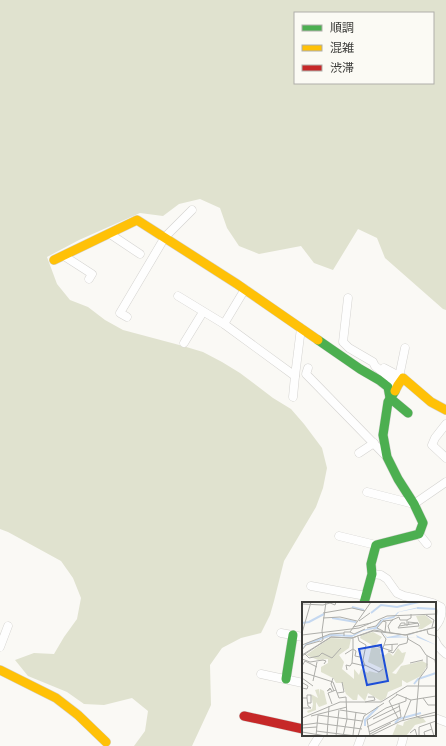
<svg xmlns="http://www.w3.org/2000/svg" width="446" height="746" font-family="'Playfair Display','Noto Sans JP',serif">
<rect width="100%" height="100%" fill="#faf9f5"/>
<path fill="#e0e2cf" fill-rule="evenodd" d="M0,0h446v310l-3,-1 -58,-51 -8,-20 -19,-9 -25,41 -19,-7 -13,-17 -42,8 -20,-8 -12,-18 -7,-20 -20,-9 -21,5 -16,12 -23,-3 -61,27 -32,17 10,27 13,16 18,7 17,13 18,10 60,16 20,6 19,10 18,11 33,25 18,11 13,15 18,24 5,20 -4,20 -7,19 -32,54 -10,40 -4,14 -9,18 -20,5 -19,10 -12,17 1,40 -19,41h-58l11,-15 3,-20 -16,-13 -28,7 -20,-1 -17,-12 -39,-16 -13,-16 19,-7 20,1 10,-17 13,-18 4,-21 -8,-20 -12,-17 -53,-29 -8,-3zM295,13h138v70h-138z"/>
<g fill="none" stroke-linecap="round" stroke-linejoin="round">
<defs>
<g id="street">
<polyline points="110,234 140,254"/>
<polyline points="64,256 92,274 89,279"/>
<polyline points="178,296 224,324 295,376 301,328"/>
<polyline points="348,298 343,342 349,348 373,362 375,366 393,380 388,387"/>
<polyline points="127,317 120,313 165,237 192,210"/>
<polyline points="224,324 245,289"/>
<polyline points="184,343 203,312"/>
<polyline points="308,368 306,374 387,457"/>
<polyline points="384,368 403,378"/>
<polyline points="399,377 405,348"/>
<polyline points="293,397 295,376"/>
<polyline points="446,424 435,438 432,445 446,458"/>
<polyline points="359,453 374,443"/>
<polyline points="367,492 414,504 446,482"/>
<polyline points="419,534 427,544"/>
<polyline points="339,536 376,545"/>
<polyline points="372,574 381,575 387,579 397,593 404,596 418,599 433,603"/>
<polyline points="311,586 366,596"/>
<path d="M435,604l6,3c2,8 -1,14 -6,20"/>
<polyline points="281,633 303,637"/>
<path d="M435,640c2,6 6,10 11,14"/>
<polyline points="0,647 8,626"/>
<polyline points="261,674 303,683"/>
<polyline points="435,718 446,722"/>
<polyline points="313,746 320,735"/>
<polyline points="358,746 362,735"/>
<polyline points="401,746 404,735"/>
</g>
<g id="fast">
<polyline points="318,340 360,369 379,380 388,387 390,398 408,413"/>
<polyline points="364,603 372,574 371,564 376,545 419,534 423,523 414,504 398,479 387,457 383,435 388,402 395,391"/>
<polyline points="286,679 293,635"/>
</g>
<g id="slow">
<polyline points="54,260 137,220 237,284 318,340"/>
<polyline points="395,391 398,385 403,378 431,402 446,410"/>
<polyline points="0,670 56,698 78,715 106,742"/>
</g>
<polyline id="jam" points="244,716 303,729"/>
</defs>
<use href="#street" stroke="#d4d3d0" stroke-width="9"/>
<use href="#fast" stroke="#d4d3d0" stroke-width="10"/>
<use href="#slow" stroke="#d4d3d0" stroke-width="10"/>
<use href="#jam" stroke="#d4d3d0" stroke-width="10"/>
<use href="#street" stroke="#fefefe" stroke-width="8"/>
<use href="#fast" stroke="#4caf50" stroke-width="9"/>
<use href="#slow" stroke="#ffc107" stroke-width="9"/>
<use href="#jam" stroke="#c62828" stroke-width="9"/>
</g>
<g transform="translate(302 602)">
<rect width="134" height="134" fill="#faf9f5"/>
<path d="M123,13l8,7 -11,7h-4l2,-4 -4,-9zM71,30l9,5 -8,10 7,2 -1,5 5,1 4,-3 4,4 5,-8 4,5 4,-1 -3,10 -11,11 4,1 5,-8 9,-2 12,-3 6,3 -7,12 -14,7 -5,-3v6l-14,6 -2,6 -5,3 -13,-8 -3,8 -7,-7 -1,6h-4l-7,-6 -4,-11h-6l-3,-5 -12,-6v-5l7,-4v-4l-10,1 -12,-5 24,-17 21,1 -2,9 -10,7 5,7 -2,7 12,10v-10l5,6 2,-6 7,4 1,-2 8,2 6,-4 -15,-7 4,-17 -12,-7 1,-3zM17,87l1,6v-6l4,2 3,13 -8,3 -3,-5v8l-8,3 -1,-2 5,-2 1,-5 -2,-10 7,4 -3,-8zM114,115l7,1 3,4 -11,3 -9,11h-14l5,-12 6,2 1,-4z" fill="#e0e2cf"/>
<path d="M117,5v1l-20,4 -5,6 -11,2 -6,8 4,2 6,7 11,-2 5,1h4l4,-2h2l-6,2 -12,1h22l-1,-2 20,10 -20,-8 -29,1 -6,-8 -7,-1 -11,2 -11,6 -20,-1 -26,9 -4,4 4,-6 25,-9 22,1 9,-5 13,-3 7,-8 12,-3 4,-4z" fill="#c5d8f0"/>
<path fill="none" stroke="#c5d8f0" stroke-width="2" d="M50,5l12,3M115,6l19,1M69,11l10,-8 16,2 22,-5M30,16l24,4M0,21l7,-1 15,-8M112,82l4,-5 18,-6M93,121l4,-4 22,-6M63,124v-6l13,-13"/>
<path fill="none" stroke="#aeaeaa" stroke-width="1" d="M0,2l21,1 7,-2 5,2 1,-3M21,11l29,-5 13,3M124,13l8,5 -2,7M21,16l17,-1 17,4M57,19l11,-8M81,19l3,1 -1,10M107,22l-1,-2 10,1M103,23v-2h-4l-3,5 21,-2 -1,-3M97,24l19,-3M105,24v-6l4,-2v-4M51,25l18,-4M65,26l9,-2 5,-6M125,28l1,4 8,2M81,29l-6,-3 6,-7 10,-1M48,30l4,2 11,-5M79,30l5,7 -4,12M88,30l-2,-6 4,-6 7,-3 1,3h7M0,31l9,-31M105,32l1,5 12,7 6,9 9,5 1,7M0,33l57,-7 28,-12 49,-2M42,34v-4h6l21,-30M56,35l1,4 7,4 -3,15 2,6M18,40l3,-2 -1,-9 4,-29M0,43l28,-11 14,-1M82,43l14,-1M74,44l16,5v-7M51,47l3,2 -1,5 5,1M0,48l4,-5 14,-4M86,49l5,2 6,-8 8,-2 1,-5M3,52l4,4 10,-2 3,-3 10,5 9,-10M43,52l8,-5v-11M0,53l29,-18 21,1 22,-8 31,5 31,-8M0,54l29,-19 21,1 21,-7 33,4 30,-8M125,54v12l-8,11 -3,37 4,2 16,-3M0,57l8,3 13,-2 3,1 -2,3M50,61l1,-13M108,61l13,-3M63,63l14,7 4,-3M0,64l3,-5 12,6M45,68l-1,-5 4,1 2,-3 13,3M0,70l31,10 3,8M0,76l11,8M31,76l-2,6 3,7M11,79l4,-19M0,84l1,-3 5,3 -1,3 -5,-1M29,87l-4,2 3,-3 2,3M35,91l7,-1 -2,-10M94,92l15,6 25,-4M95,93l-8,6 9,17M0,96h5l1,8 3,2h-9M5,96v-3h4v8h-4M121,96l5,7h8M63,100l10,-2 -1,-3h-6M30,102l-4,-11 8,-3 3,8 7,-1 1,22 -4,17M38,108l26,4M16,113l44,6M9,114l36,-9M0,116l38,-16h41l26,-16h29M71,117l27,-13M101,118l8,-20M128,121l4,13M0,123l15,-2 45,6M65,125l34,-17M0,126l15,-1M14,129l40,5M0,130l24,4M67,130l32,-15 -2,-13M108,131l5,-4 2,7M68,132l21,-11M51,133l3,-23M14,134l2,-21M25,134l2,-30M34,134l3,-26M56,134l6,-20 20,-13M68,134l-3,-16 19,-12 20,-7v-4M68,134l31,-15 35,-9M117,134v-9l17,-6M123,134l-1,-4 8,-3"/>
<path fill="#1d4ed8" fill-opacity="0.15" stroke="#1d4ed8" stroke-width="2" d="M79,43l7,36 -21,4 -8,-36z"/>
<rect width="134" height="134" fill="none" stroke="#3d3d3a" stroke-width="2"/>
</g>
<rect x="294" y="12" width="140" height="72" fill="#fbfaf4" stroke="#afaeaa"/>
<rect x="302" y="25" width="20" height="6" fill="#4caf50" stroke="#afaeaa"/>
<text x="330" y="32" font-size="12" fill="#3d3d3a">順調</text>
<rect x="302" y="45" width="20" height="6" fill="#ffc107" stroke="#afaeaa"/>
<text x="330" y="52" font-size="12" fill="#3d3d3a">混雑</text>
<rect x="302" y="65" width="20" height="6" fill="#c62828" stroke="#afaeaa"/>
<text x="330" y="72" font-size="12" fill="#3d3d3a">渋滞</text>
</svg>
